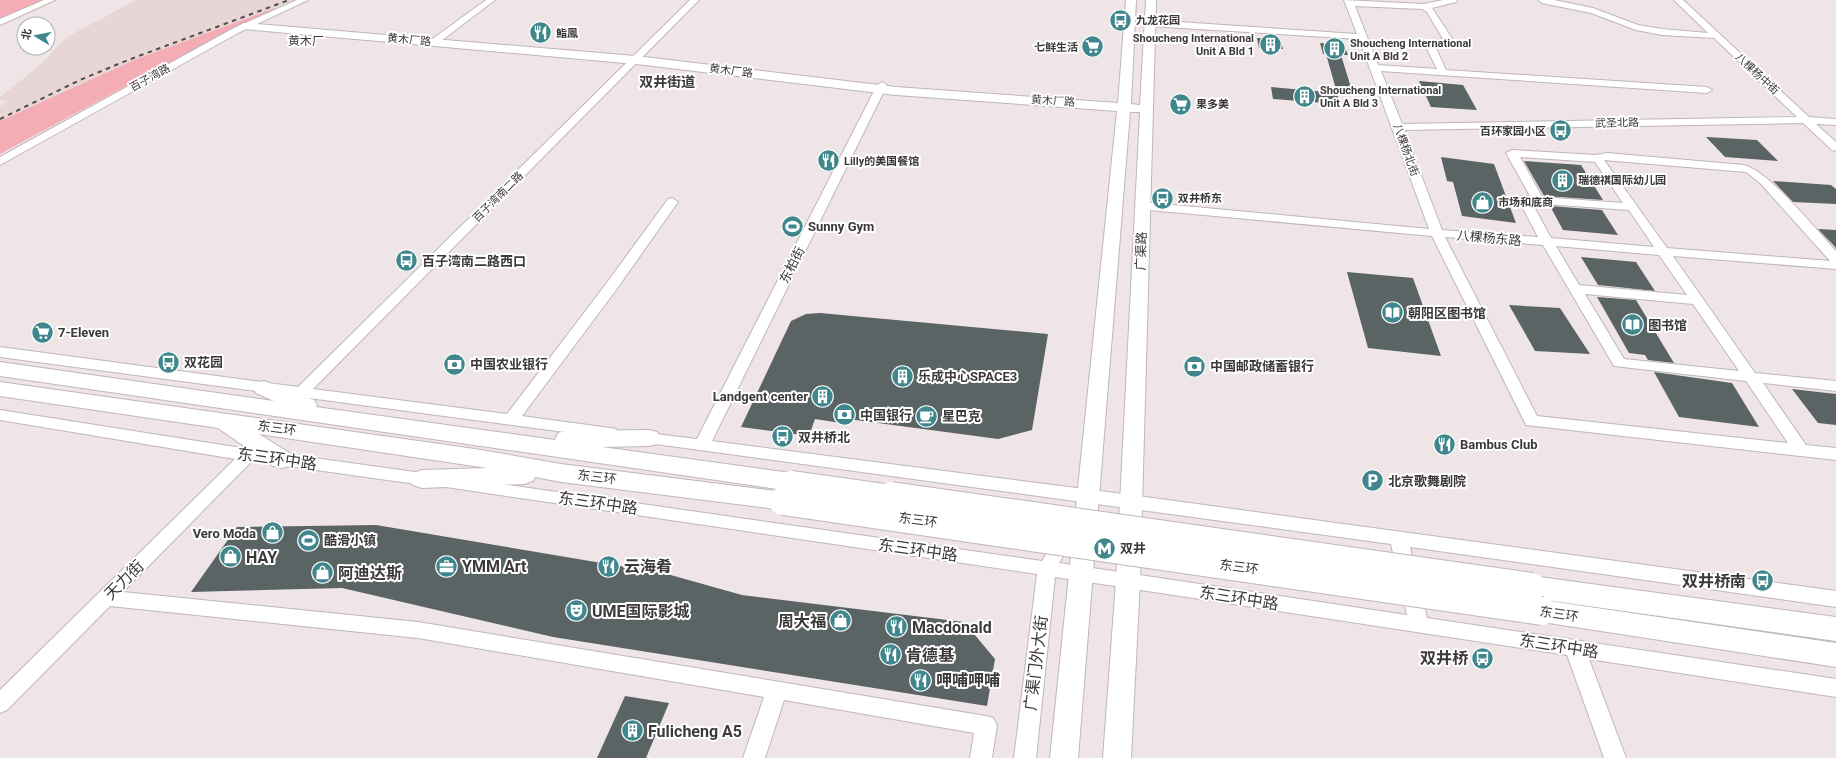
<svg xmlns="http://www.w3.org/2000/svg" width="1836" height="758" font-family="Roboto,'Noto Sans SC',sans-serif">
<rect width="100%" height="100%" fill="#f0e5e6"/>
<polygon fill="#e8d5d6" points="136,0 294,0 134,60 0,121 0,106 9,101 0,100 0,97 38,67 67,37"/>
<g fill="#f5adb5">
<polygon points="0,0 46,0 0,20"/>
<polygon points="274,8 276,8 230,30 0,154 0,121 134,60"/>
</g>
<g fill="#5b6465">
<polygon points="1257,38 1280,39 1283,49 1259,48"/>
<polygon points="1320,43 1344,45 1348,55 1341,55 1353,94 1337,93 1326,54 1323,54"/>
<polygon points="1419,81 1463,85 1477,110 1431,107"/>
<polygon points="1271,87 1337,93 1340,104 1273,99"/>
<polygon points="1706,137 1757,140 1778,161 1725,157"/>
<polygon points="1441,157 1494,164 1516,223 1462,216 1453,182 1447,181"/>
<polygon points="1524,161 1581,165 1603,200 1544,196"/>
<polygon points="1773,181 1831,185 1836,189 1836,204 1793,202"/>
<polygon points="1550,206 1602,210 1618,235 1563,230"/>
<polygon points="1818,229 1836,230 1836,248"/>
<polygon points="1581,257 1636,262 1655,291 1598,285"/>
<polygon points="1347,272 1413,278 1441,356 1368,348"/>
<polygon points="1597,297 1636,300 1674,363 1648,360 1645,355 1629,353"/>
<polygon points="1509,305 1560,308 1590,354 1535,351"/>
<polygon points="820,313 1048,334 1032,430 998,439 848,419 847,424 815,419 809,436 741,427 791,321 806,314"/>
<polygon points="1654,372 1732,383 1759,427 1679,417"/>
<polygon points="1792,389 1836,394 1836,425 1818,423"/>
<polygon points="376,525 667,574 742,595 964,622 995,659 987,706 553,637 342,588 191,592 237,527"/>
<polygon points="625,696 669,703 646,758 597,758"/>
</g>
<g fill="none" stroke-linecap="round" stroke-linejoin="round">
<defs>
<g id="minor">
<polygon points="44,0 55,0 0,25 0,19"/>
<polygon points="297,0 308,0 238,33 0,165 0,157 232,29"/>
<polygon points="486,0 495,0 437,44 431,44 429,42 431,40"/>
<polygon points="690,0 699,0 313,389 507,414 606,284 668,199 672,198 678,202 616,290 522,416 610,428 616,429 618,433 616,437 610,438 0,357 0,347 298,387"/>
<path d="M1344,0l80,4 19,-4h14l-1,2 -24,6 21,32 -2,2 -16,4 11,24 261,17 5,3 -5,3 -326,-22 21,53 395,-7 -83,-79 -52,-3 -26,-5 -45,-17 -49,-10 -4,-3h16l39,8 45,17 24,4 46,4 -34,-33h9l126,117 27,2v6l-20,-1 20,18v9l-4,-1 -29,-27 -399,7 38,100 96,7 -20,-38 2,-3h10l-24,-43 6,-3 84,5 11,-2 137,12c25,6 73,66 92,86v18l-163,-13 82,117 81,8v10l-73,-8 43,62 30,3v12l-310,-35 -94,-189 -294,-27 -2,-3 2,-3 4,-1 287,27 -70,-190 -210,-13 -4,-3 4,-3 208,14zM1355,6l67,3 5,3 16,27 -16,4 -2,2 12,24 -59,-4zM1520,157l75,5 28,41 -81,-6zM1604,160l142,12 14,11 70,78 -163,-13zM1532,203l97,7 25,37 -103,-9zM1445,237l98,8 71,121 132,15 42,62 -251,-27zM1556,246l103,9 28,40 -108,-10zM1585,294l108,10 46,67 -115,-12z"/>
<polygon points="882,82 887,85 712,441 1131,495 1836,591 1836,607 1410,547 1427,618 1836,679 1836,697 1589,659 1626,758 1604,758 1567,655 1055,577 1036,758 1014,758 1037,574 446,487 444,483 446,479 452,477 1042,561 1059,533 1065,531 1071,533 1074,538 1059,563 1407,615 1391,544 633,441 631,437 633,433 639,432 697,439 877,85"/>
<polygon points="0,410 248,449 430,474 436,476 438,480 436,484 430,486 252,461 123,592 418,622 986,716 993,718 997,725 992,758 970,758 974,733 784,700 765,758 743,758 764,697 418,638 110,606 7,710 0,713 0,690 235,459 0,420"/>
</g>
<polygon id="major" points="1126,0 1136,0 1131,104 1140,105 1146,0 1156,0 1140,581 1131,758 1103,758 1116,581 1140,112 1130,112 1078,758 1050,758 1117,111 896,95 636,64 244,29 238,26 244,23 636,56 896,87 1118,103"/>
<g id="highway">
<polygon points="0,362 274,401 256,393 253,388 256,383 264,381 314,400 317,405 316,407 555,440 558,433 566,431 649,430 657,432 661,438 657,444 649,446 602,447 791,473 800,476 803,482 800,488 791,491 0,376"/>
<polygon points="0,382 475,449 561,464 783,492 792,494 796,501 792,508 783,510 561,482 535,477 533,481 524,484 422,488 413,485 410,479 413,473 422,470 487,468 259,434 291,454 294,460 291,466 282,468 273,466 218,428 0,396"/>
<polygon points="1532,576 1836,617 1836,641 1532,598 1522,595 1518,587 1522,579"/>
<polygon points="1542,600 1836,643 1836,667 1542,622 1532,619 1528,611 1532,603"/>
</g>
</defs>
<use href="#minor" stroke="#c0b6b7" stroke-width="2"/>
<use href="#major" stroke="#c0b6b7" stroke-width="2"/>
<use href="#highway" stroke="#c0b6b7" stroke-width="2"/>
<use href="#minor" fill="#fff" fill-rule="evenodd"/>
<use href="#major" fill="#fff" fill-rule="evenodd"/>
<use href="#highway" fill="#fff" fill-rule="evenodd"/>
<polyline stroke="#524d4d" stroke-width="2" stroke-dasharray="4.5 4.5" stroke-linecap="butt" points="0,119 80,80 128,60 289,0"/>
<defs>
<polyline id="highway-bridge-far1" points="791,482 898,497"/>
<g id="highway-bridge">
<polyline points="891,496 1532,587"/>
<polyline points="783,501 1542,611"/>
</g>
</defs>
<use href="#highway-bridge-far1" stroke="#c0b6b7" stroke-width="24" stroke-linecap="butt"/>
<use href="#highway-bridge" stroke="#c0b6b7" stroke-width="30" stroke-linecap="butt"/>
<use href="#highway-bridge-far1" stroke="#fff" stroke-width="22"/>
<use href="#highway-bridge" stroke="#fff" stroke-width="28"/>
</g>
<defs>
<symbol id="bus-disc" viewBox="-11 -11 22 22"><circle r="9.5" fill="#3f878d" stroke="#fff"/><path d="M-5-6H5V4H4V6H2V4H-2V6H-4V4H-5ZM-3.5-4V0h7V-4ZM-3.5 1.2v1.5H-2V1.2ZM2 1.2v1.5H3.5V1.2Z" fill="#fff"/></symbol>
<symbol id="restaurant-disc" viewBox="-11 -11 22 22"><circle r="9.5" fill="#3f878d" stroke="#fff"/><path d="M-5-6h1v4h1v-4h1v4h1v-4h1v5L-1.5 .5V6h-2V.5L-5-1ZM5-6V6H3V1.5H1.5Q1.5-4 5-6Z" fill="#fff"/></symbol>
<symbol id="building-disc" viewBox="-11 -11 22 22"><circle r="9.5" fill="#3f878d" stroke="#fff"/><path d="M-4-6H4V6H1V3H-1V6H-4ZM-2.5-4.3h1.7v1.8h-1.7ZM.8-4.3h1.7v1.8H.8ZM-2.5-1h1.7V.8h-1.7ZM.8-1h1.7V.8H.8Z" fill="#fff"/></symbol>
<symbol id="supermarket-disc" viewBox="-11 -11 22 22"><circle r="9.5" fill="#3f878d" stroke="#fff"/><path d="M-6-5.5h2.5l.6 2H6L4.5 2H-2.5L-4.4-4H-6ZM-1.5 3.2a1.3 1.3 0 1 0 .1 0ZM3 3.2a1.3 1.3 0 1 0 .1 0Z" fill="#fff"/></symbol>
<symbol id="shop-disc" viewBox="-11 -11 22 22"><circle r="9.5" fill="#3f878d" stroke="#fff"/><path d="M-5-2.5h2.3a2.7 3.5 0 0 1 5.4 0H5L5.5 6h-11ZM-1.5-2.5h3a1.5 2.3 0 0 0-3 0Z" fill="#fff"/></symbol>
<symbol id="stadium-disc" viewBox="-11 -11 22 22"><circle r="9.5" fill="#3f878d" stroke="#fff"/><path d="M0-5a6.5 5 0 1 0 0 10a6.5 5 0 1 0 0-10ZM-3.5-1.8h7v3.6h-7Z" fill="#fff"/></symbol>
<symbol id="library-disc" viewBox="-11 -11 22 22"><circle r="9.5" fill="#3f878d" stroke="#fff"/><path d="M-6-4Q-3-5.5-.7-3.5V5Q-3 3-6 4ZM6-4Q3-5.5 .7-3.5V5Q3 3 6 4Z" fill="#fff"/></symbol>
<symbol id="bank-disc" viewBox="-11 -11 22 22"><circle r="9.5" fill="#3f878d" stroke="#fff"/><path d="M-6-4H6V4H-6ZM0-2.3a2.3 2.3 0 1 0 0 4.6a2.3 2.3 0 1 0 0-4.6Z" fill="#fff"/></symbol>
<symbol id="cafe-disc" viewBox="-11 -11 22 22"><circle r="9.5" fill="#3f878d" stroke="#fff"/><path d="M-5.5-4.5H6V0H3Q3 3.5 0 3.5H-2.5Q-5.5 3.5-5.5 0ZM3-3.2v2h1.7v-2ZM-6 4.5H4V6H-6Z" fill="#fff"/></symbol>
<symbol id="parking-disc" viewBox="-11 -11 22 22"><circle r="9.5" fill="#3f878d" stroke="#fff"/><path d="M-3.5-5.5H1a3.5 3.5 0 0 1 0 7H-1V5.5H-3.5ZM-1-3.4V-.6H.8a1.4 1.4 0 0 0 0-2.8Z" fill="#fff"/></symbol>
<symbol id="metro-disc" viewBox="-11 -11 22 22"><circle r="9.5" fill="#3f878d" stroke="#fff"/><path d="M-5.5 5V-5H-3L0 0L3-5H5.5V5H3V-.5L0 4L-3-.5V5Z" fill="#fff"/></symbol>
<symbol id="office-disc" viewBox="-11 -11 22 22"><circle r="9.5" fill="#3f878d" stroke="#fff"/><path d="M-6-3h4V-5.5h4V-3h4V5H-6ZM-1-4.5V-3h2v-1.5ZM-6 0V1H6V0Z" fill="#fff"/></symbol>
<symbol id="theatre-disc" viewBox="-11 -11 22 22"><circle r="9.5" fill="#3f878d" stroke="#fff"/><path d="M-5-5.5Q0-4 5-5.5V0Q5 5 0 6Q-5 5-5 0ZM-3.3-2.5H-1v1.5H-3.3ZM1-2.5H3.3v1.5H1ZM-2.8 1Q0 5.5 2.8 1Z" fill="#fff"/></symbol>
</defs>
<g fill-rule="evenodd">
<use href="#bus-disc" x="1108" y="8" width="25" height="25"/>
<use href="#restaurant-disc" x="528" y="20" width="25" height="25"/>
<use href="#building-disc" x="1258" y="32" width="25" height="25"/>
<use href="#supermarket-disc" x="1080" y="34" width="25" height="25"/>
<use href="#building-disc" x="1322" y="36" width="25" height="25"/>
<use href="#building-disc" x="1292" y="84" width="25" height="25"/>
<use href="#supermarket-disc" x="1168" y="92" width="25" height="25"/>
<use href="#bus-disc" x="1548" y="118" width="25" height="25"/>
<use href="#restaurant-disc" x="816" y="148" width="25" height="25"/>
<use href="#building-disc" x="1550" y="168" width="25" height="25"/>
<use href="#bus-disc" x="1150" y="186" width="25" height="25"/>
<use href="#shop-disc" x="1470" y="190" width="25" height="25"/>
<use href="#stadium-disc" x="780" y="214" width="25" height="25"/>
<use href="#bus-disc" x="394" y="248" width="25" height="25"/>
<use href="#library-disc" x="1380" y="300" width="25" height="25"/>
<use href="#library-disc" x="1620" y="312" width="25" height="25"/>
<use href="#supermarket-disc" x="30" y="320" width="25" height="25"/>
<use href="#bus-disc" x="156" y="350" width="25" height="25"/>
<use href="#bank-disc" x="442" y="352" width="25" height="25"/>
<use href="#bank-disc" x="1182" y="354" width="25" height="25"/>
<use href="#building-disc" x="890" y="364" width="25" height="25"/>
<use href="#building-disc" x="810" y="384" width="25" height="25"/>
<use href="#bank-disc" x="832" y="402" width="25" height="25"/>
<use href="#cafe-disc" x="914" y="404" width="25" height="25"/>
<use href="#bus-disc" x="770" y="424" width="25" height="25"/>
<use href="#restaurant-disc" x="1432" y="432" width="25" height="25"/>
<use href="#parking-disc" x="1360" y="468" width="25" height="25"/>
<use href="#shop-disc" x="260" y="520" width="25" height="25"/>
<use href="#stadium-disc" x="296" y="528" width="25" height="25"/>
<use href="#metro-disc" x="1092" y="536" width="25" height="25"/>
<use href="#shop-disc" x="218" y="544" width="25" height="25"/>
<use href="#office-disc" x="434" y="554" width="25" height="25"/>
<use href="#restaurant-disc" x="596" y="554" width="25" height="25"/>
<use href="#shop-disc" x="310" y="560" width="25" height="25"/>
<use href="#bus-disc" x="1750" y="568" width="25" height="25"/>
<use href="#theatre-disc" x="564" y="598" width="25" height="25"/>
<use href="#shop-disc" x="828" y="608" width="25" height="25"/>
<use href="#restaurant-disc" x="884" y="614" width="25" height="25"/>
<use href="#restaurant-disc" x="878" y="642" width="25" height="25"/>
<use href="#bus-disc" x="1470" y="646" width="25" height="25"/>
<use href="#restaurant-disc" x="908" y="668" width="25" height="25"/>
<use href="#building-disc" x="620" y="718" width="25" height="25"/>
</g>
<g text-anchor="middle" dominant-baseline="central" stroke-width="4" stroke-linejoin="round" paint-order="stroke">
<g font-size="11" font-weight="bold" fill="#3d3939" stroke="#fff" text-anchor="start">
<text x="1136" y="20">九龙花园</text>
<text x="556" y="33">鮨鳳</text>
<text x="1254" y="38" text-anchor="end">Shoucheng International<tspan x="1254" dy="13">Unit A Bld 1</tspan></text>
<text x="1350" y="43">Shoucheng International<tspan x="1350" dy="13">Unit A Bld 2</tspan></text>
<text x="1078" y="47" text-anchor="end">七鲜生活</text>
<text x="1320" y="90">Shoucheng International<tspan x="1320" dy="13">Unit A Bld 3</tspan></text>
<text x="1196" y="104">果多美</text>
<text x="1546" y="131" text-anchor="end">百环家园小区</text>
<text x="844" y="161">Lilly的美国餐馆</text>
<text x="1578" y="180">瑞德祺国际幼儿园</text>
<text x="1178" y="198">双井桥东</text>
<text x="1498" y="202">市场和底商</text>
</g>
<g font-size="11" fill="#3d3939" stroke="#fff">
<text transform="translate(409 40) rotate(5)">黄木厂路</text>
<text transform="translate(731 71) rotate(7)">黄木厂路</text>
<text transform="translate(1757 74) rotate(43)">八棵杨中街</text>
<text transform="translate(150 78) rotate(-29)">百子湾路</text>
<text transform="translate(1053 101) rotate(4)">黄木厂路</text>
<text transform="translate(1617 123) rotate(-1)">武圣北路</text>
<text transform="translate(1406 150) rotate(70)">八棵杨北街</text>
<text transform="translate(498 197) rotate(-45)">百子湾南二路</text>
</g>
<g font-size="12" fill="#3d3939" stroke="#fff">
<text x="306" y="41">黄木厂</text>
</g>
<g font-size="13" font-weight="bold" fill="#3d3939" stroke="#fff" text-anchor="start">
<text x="808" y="226">Sunny Gym</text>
<text x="422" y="261">百子湾南二路西口</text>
<text x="1408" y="313">朝阳区图书馆</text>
<text x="1648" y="325">图书馆</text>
<text x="58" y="332">7-Eleven</text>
<text x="184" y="362">双花园</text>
<text x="470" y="364">中国农业银行</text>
<text x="1210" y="366">中国邮政储蓄银行</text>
<text x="918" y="376">乐成中心SPACE3</text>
<text x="808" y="396" text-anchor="end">Landgent center</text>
<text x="860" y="415">中国银行</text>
<text x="942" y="416">星巴克</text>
<text x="798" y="437">双井桥北</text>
<text x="1460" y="444">Bambus Club</text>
<text x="1388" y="481">北京歌舞剧院</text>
<text x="256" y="533" text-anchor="end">Vero Moda</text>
<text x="324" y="540">酷滑小镇</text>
<text x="1120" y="548">双井</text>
</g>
<g font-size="13" fill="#3d3939" stroke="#fff">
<text transform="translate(1489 238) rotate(5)">八棵杨东路</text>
<text transform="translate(1141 251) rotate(-88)">广渠路</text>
<text transform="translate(792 265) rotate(-63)">东柏街</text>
<text transform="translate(277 428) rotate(8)">东三环</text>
<text transform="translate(597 477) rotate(7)">东三环</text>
<text transform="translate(918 520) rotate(8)">东三环</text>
<text transform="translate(1239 567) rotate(8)">东三环</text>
<text transform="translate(1559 614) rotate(9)">东三环</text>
</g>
<g font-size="14" font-weight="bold" fill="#3d3939" stroke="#fff">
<text x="667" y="82">双井街道</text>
</g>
<g font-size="16" fill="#3d3939" stroke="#fff">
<text transform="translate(277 459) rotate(8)">东三环中路</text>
<text transform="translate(598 503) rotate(8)">东三环中路</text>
<text transform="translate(918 550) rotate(8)">东三环中路</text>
<text transform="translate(124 580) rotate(-45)">天力街</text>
<text transform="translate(1239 598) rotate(9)">东三环中路</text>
<text transform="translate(1559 646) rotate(9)">东三环中路</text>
<text transform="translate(1036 663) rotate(-83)">广渠门外大街</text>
</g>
<g font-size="16" font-weight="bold" fill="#3d3939" stroke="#fff" text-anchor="start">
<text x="246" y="557">HAY</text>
<text x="462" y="566">YMM Art</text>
<text x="624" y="566">云海肴</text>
<text x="338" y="573">阿迪达斯</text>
<text x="1746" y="581" text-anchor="end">双井桥南</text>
<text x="592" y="611">UME国际影城</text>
<text x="826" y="621" text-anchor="end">周大福</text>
<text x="912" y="627">Macdonald</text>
<text x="906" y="655">肯德基</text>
<text x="1468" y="658" text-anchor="end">双井桥</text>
<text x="936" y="680">呷哺呷哺</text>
<text x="648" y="731">Fulicheng A5</text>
</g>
</g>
<g transform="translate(36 36) rotate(280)"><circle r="19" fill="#ffffff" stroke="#b1b0b0"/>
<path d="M0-3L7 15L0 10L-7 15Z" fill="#3f878d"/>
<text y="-6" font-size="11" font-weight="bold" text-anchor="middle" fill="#3d3939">北</text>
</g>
</svg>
